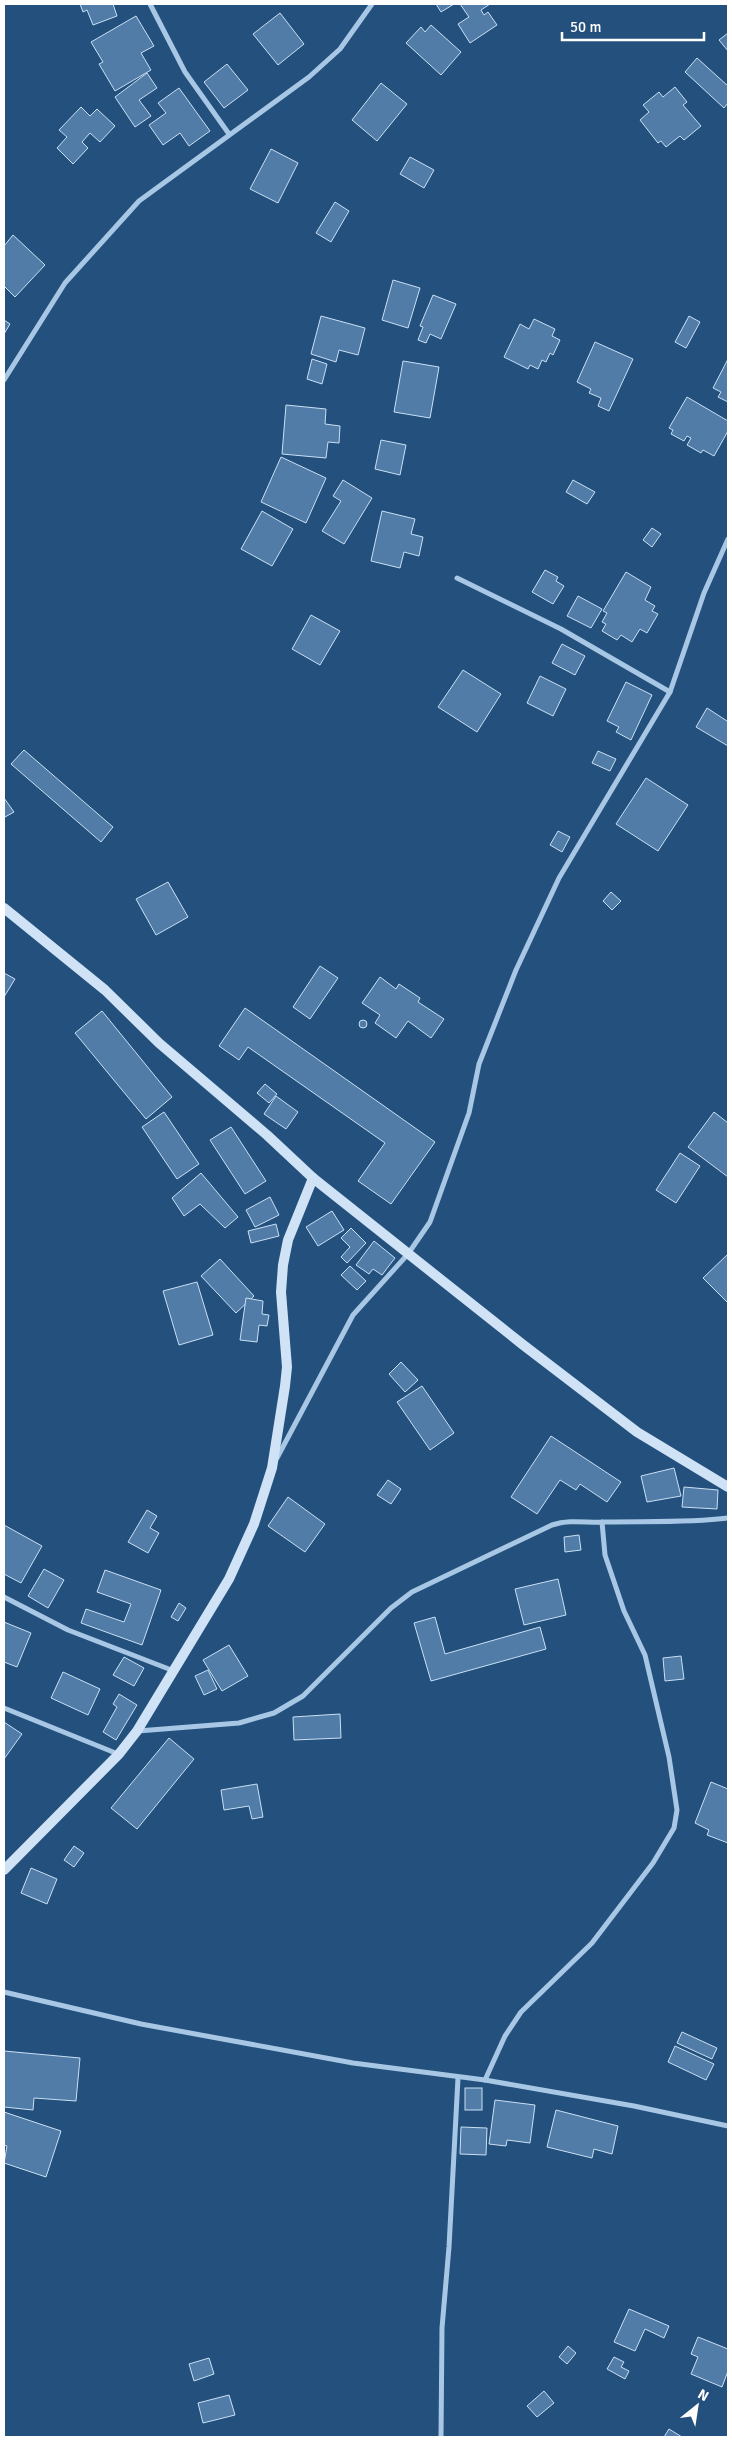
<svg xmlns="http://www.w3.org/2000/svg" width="732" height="2441" font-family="Signika,sans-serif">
<rect width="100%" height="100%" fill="#23507c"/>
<g fill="#507ca7" stroke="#cae0f4">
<polygon points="80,4 113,4 117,16 93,25 87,10 83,12"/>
<polygon points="436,4 454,4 441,12"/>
<polygon points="460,4 490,4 481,10 484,15 488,12 497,25 470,43 458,24 469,17"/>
<polygon points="280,13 304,44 278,65 253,34"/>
<polygon points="136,16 154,46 141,53 151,70 115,91 99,64 103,62 91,42"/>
<polygon points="431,25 461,52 441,75 406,43 421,27 425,32"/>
<polygon points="728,33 728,51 719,40"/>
<polygon points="697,58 728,86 728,103 724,108 685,72"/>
<polygon points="227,64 248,90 224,108 204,82"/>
<polygon points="147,73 157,88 139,100 151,116 135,127 115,97"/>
<polygon points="381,83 407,104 377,141 352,120"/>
<polygon points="675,87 687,102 683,105 701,126 684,140 680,136 666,147 661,141 658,143 640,120 649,112 643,105 659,92 663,97"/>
<polygon points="179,88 210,131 189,146 180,133 163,145 149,125 166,113 158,103"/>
<polygon points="81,107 90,116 97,109 115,126 100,142 90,133 82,142 88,148 73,164 57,148 67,137 59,130"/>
<polygon points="271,149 298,163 278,203 250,189"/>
<polygon points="410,157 434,170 424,188 400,174"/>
<polygon points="335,202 349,211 331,242 316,233"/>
<polygon points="13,235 45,265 15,297 4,286 4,246"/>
<polygon points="393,280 420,288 408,328 382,320"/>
<polygon points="433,295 456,304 441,339 430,334 426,343 418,340 423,327 420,326"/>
<polygon points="321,316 365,328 358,355 339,350 336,362 311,354"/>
<polygon points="689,316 700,322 686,348 675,342"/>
<polygon points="534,319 555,329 552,336 560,340 553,355 550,353 546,362 542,360 538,369 530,365 528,369 504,357 520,324 529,329"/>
<polygon points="4,320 10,324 4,334"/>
<polygon points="595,342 633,359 609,411 598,406 601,398 589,393 591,389 577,382"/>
<polygon points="312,359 327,364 322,384 307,379"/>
<polygon points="728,359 728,402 718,397 721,392 713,388"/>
<polygon points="403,361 439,367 430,418 394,412"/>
<polygon points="687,397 728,421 728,431 714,456 703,450 701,453 687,445 691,438 687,436 684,441 671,434 673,430 669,428"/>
<polygon points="286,405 326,409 325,424 340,426 339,443 328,442 326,458 282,454"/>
<polygon points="381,440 406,445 400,475 375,469"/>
<polygon points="281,457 326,478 306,523 261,502"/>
<polygon points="343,480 372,498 344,544 322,531 341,501 333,496"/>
<polygon points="573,480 595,492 587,504 566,492"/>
<polygon points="262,511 293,529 272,566 241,549"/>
<polygon points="382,511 415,519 411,534 423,537 419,556 404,552 400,568 371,561"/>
<polygon points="652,528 661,534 652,547 643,540"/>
<polygon points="545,570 558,577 556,581 564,586 553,604 532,592"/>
<polygon points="626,572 651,587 645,600 655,606 652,611 658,614 647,633 640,629 632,642 621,635 617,640 602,631 606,624 602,622 607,613 603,611"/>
<polygon points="578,596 602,609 591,628 567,616"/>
<polygon points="311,615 340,631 320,665 292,649"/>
<polygon points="562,644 585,656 575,675 552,663"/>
<polygon points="463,670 501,694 477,732 438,707"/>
<polygon points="540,676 566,689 553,716 527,703"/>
<polygon points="626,682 652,695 631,740 616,732 619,727 607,721"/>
<polygon points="707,708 727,721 728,719 728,746 696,727"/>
<polygon points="24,750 113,827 101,842 11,764"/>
<polygon points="598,751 616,759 610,771 592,763"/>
<polygon points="646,778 688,805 658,851 616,824"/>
<polygon points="4,798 14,812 5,817 4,815"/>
<polygon points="558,831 570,837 562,852 550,845"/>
<polygon points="168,882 188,917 156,935 136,899"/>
<polygon points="611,892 621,901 612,910 603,901"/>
<polygon points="320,966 338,978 310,1019 293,1007"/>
<polygon points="4,973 15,979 4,997"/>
<polygon points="380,977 396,989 399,984 420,998 418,1002 444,1019 431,1038 408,1021 396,1038 375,1023 380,1015 362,1003"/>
<polygon points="245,1008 435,1142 391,1204 358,1181 385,1143 248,1047 239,1060 219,1046"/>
<polygon points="102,1011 172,1097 146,1119 75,1033"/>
<circle cx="363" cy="1024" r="4"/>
<polygon points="265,1084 277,1094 269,1103 257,1093"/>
<polygon points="276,1096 298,1112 286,1129 264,1114"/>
<polygon points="164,1112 199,1164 177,1179 142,1127"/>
<polygon points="714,1112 728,1123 728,1177 688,1147"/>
<polygon points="231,1127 266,1181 245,1194 210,1140"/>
<polygon points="680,1153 700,1166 676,1203 656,1190"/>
<polygon points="201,1173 238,1217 225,1228 200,1204 184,1216 172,1198"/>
<polygon points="270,1197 279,1215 255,1227 246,1210"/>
<polygon points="332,1211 344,1230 318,1246 306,1227"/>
<polygon points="276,1224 279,1236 251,1243 248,1231"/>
<polygon points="351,1228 366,1243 347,1263 341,1257 350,1247 341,1238"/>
<polygon points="374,1241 395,1258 382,1275 373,1269 369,1274 356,1265"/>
<polygon points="728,1254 728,1303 703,1278"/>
<polygon points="220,1259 254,1296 236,1313 201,1276"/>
<polygon points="350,1266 366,1281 357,1290 341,1275"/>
<polygon points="197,1282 213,1335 179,1345 163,1291"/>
<polygon points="246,1298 263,1301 262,1314 269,1315 267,1326 259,1325 257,1342 240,1340"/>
<polygon points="401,1362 418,1380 405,1392 389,1374"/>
<polygon points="422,1386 454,1433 430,1450 397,1402"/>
<polygon points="551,1436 621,1482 607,1502 580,1484 576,1490 560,1480 537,1514 511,1497"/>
<polygon points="674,1468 681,1496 647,1502 641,1476"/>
<polygon points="388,1480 401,1489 391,1504 377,1495"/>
<polygon points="684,1487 718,1490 717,1509 682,1507"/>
<polygon points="288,1497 325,1524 305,1552 268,1526"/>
<polygon points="147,1510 157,1516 150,1528 159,1533 148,1553 128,1542"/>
<polygon points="4,1525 42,1546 21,1583 4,1574"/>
<polygon points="579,1535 581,1550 565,1552 564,1537"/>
<polygon points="44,1569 64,1580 48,1608 28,1596"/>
<polygon points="105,1570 161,1590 142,1645 81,1623 86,1609 124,1622 131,1604 97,1592"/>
<polygon points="558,1579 566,1615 524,1625 515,1589"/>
<polygon points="179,1603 186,1608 178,1621 171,1617"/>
<polygon points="435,1617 445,1654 540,1627 546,1649 431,1681 414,1623"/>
<polygon points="4,1622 31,1633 17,1667 4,1662"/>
<polygon points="229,1645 248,1676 222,1691 203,1660"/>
<polygon points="681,1656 684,1679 665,1681 663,1658"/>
<polygon points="124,1657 144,1668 134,1686 113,1675"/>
<polygon points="208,1670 217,1689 204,1695 195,1676"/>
<polygon points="63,1672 100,1689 88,1715 51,1698"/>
<polygon points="119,1694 137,1705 116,1740 103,1732 117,1707 113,1704"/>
<polygon points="340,1714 341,1738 294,1740 293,1717"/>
<polygon points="4,1722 22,1734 4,1759"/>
<polygon points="169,1738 194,1759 137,1829 111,1808"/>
<polygon points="711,1782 728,1789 728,1843 707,1835 709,1830 695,1823"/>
<polygon points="257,1784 263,1817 252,1819 249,1806 224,1810 221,1790"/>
<polygon points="74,1846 84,1853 74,1867 64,1860"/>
<polygon points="31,1868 57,1879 47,1904 21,1893"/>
<polygon points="682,2032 717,2048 712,2059 677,2043"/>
<polygon points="675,2046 714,2064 706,2080 668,2062"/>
<polygon points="4,2051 80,2058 76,2101 34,2098 33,2110 4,2107"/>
<rect x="465" y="2088" width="17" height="22"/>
<polygon points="495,2100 535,2105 530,2143 507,2140 506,2146 489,2144"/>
<polygon points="556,2110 618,2126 612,2154 594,2149 592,2158 547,2147"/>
<polygon points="4,2112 61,2131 46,2177 4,2163 7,2146 4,2145"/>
<polygon points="461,2127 487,2128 486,2155 460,2154"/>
<polygon points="629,2309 669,2326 664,2338 645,2329 635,2351 614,2342"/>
<polygon points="698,2337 728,2349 728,2371 722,2387 691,2374 698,2357 691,2354"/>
<polygon points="568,2346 576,2353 567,2364 559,2357"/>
<polygon points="614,2357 624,2362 621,2367 629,2371 625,2379 607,2369"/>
<polygon points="209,2358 214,2374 194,2381 189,2364"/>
<polygon points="544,2391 554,2403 537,2417 527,2406"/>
<polygon points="229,2395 235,2415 203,2423 198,2403"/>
<polygon points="669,2429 682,2437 664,2437"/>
</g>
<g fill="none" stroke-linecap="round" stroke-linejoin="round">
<g stroke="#a7c7e5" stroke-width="5">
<polyline points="150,4 185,72 229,134"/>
<polyline points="4,380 65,283 139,201 309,77 340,49 372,4"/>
<polyline points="457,578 561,629 670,692"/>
<polyline points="277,1458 353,1315 408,1254 430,1222 469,1113 479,1064 516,970 559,878 670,692 704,593 728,539"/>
<polyline points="4,1597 68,1630 174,1671"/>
<polyline points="4,1708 118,1754"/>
<path d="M138,1731l101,-8 35,-10 29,-17 88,-88 21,-16 140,-67c19,-6 34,-2 53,-3 41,-1 83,1 123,-4"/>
<polyline points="4,1992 141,2024 353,2063 485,2080 634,2106 728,2126"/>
<polyline points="485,2080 505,2036 521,2012 592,1943 653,1863 674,1828 677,1810 669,1757 645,1655 624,1611 605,1555 602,1522"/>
<polyline points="441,2437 442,2328 449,2247 458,2078"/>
</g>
<g stroke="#d0e2f5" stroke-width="10">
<polyline points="4,908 105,990 159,1043 267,1135 313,1178 522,1344 637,1432 728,1487"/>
<polyline points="4,1870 119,1754 137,1731 229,1579 254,1524 272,1468 285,1386 287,1367 281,1292 283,1265 288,1240 313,1178"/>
</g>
</g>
<rect width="732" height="2441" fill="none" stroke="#ffffff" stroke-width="10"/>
<g transform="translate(697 2406) rotate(30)" stroke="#23507c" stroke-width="4" paint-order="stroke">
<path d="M0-4L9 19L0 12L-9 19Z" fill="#ffffff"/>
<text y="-8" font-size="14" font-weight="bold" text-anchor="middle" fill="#ffffff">N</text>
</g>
<path d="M562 32v8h142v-8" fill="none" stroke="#ffffff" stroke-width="2.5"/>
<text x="570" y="32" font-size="15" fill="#ffffff" stroke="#23507c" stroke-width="4" paint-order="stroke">50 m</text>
</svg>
